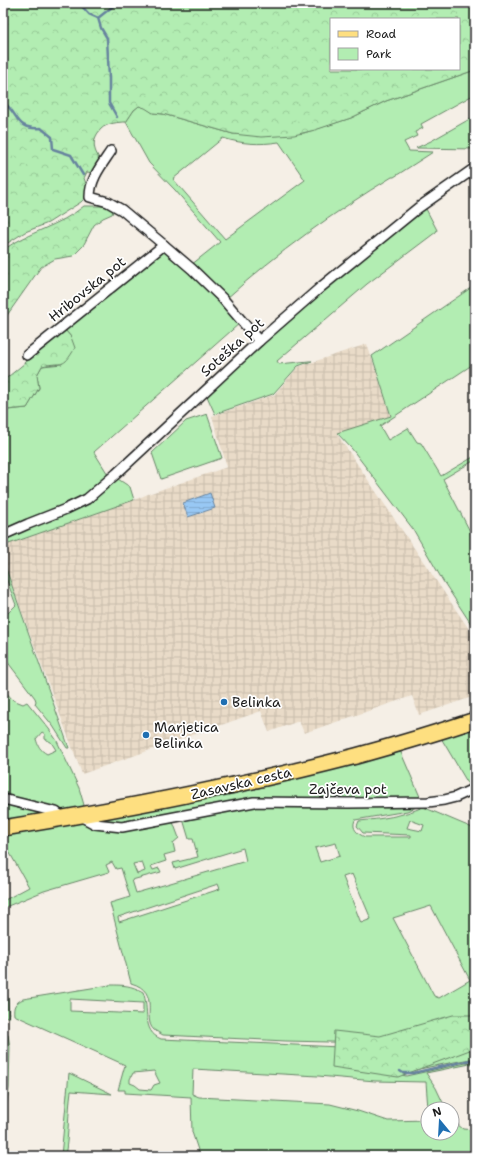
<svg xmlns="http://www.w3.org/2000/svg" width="478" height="1159" font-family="'Shantell Sans',sans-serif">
<defs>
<pattern id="industrial-grid" width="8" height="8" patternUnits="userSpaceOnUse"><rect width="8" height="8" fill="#e9dbc8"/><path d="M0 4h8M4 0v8" fill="none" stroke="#c7bbab"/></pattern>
<pattern id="forest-crowns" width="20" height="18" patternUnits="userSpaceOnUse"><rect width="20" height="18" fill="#b2edb2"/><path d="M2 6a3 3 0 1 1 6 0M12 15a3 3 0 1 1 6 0" fill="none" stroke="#98cb98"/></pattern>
<pattern id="water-rules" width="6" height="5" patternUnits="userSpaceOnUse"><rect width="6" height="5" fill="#98c8f4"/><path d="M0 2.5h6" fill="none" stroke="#82abd1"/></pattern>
</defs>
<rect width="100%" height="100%" fill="#f5efe6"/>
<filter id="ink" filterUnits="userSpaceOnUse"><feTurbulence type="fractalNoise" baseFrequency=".025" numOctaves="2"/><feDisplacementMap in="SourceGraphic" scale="8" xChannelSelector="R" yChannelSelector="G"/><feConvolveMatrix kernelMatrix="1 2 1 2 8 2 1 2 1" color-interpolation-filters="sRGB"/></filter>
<g filter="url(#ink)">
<polygon fill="url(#industrial-grid)" points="367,344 391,416 337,434 475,638 475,696 419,715 412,696 304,733 299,721 269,732 261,711 82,774 3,561 3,546 134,500 148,494 227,467 212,416 274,395 298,367"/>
<g fill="#b2edb2" stroke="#678467" fill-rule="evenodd">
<path d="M475,70v24l-54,30 2,4 -8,4 2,4 -13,6 5,9 24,1 -39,25h-2c-58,35 -115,76 -166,122l-35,-34 29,-23 -45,-52 -26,-27 -23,-41 8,-12 5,-4 6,1 8,6 10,1 70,20 71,-1 47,-15 35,-17zM223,138c19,6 36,7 56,4l26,38 -80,59 -52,-60z"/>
<polygon points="475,116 475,149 416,148 431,141"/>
<polygon points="425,207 437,230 436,232 367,284 277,361 279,364 309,361 312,361 298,366 273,394 215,414 206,394 273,332"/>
<polygon points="162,249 199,279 240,323 94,452 109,476 83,496 69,504 9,529 3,521 3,400 7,410 27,408 39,388 37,375 42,366 62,364 71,337 65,330"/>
<polygon points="475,285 475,363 380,426 388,440 408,428 417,442 421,443 441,476 475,456 475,460 443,479 475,541 475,630 443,581 413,529 352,449 337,433 391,416 372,356"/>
<polygon points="207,414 222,458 161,479 152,453 186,421"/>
<polygon points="118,479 130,487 134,500 3,546 3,538 78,506 111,480"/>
<polygon points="3,561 5,566 69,748 67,748 53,726 35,704 36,701 35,698 3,656 3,618 16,605 3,570"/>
<path d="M3,689l10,11 10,4 4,-2 22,27 8,12 22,47 5,17 -2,2 -21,4 -58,-14v-11l2,-1 -2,-2zM42,732l3,2v5l6,3 5,8 -9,4c-7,-4 -9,-8 -11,-15z"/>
<polygon points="475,724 475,784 470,787 441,738"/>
<polygon points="399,748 421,799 274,799 125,824 95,820 226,794 233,794 260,788 261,787"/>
<polygon points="3,801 50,813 3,825"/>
<path d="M250,805l169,1 -12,5 -52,9c-4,9 3,14 10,17h46v-2l-48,-2 -6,-7 2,-5c22,-2 44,-5 64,-14l52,22v208l-103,6 -86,-2 -123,-6c-3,-2 -6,-3 -9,-5 -13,-12 8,-38 -23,-47l-21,-80 20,-6 -9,-29 -5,1 -4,-7 -6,3 3,7 -65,19 -41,17v-7l26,-14 -26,-46v-8c21,-3 68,-14 87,-8l83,-3 6,16 -6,5 2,9 -11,3 2,6 -15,5 2,4 6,-2 2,4 -29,8 4,13 110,-32 -3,-13 -68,21 -2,-6 25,-6 -5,-18h-4l-6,-20zM410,820l14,5 -2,6 -15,-3zM336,843l4,13 -20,6 -5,-14zM142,862l3,9 -8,3 -4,-10zM352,874l19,45 -10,4 -18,-46zM218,884l2,5 -101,33 -1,-5zM431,906l39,74 -31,18 -5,-2 -41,-78z"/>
<polygon points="3,984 8,999 9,1018 3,1015"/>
<path d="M110,985c13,0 21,0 33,7 7,17 -2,39 18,47l179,8 135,-6v17l-56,11 -17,6 4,1 69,-15v2l-49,10 10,15 10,21h-18l-2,-27 -51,-1 -57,-5 -125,-7 -1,25 7,3 131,7 28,7 30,10 40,-1v13h24v-13l11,9 12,1v26h-275l-8,-24 -1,-35 -66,-4v-3h-7l7,-25 -111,-50c-1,-9 1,-12 9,-16zM70,999l73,4v11l-73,-3zM154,1071l6,12 -6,2 -3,5 -11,-1 -5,-4 -5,-2v-4l3,-6z"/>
<polygon points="6,1034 8,1035 10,1047 9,1088 3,1126 3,1036"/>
<path d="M69,1073l43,21 -41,-3c-3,21 -2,44 -6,65h-4z"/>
</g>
<g fill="url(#forest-crowns)" stroke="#678467" fill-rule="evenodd">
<path d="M3,3h472v67l-89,31 -35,17 -36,12 -21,5 -33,2 -28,-3 -70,-20 -10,-1 -8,-5 -6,-2 -5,4 -8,12c-7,0 -19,1 -25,7 -10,11 -8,21 0,32l-8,12 -6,-1 -3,6 4,12 -1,6 -6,6 -33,21 -23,9 -22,14zM331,19h128v50h-128z"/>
<path d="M84,206h25l5,3 -2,5 -9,4 -9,7 -11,21 -10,10 -18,3 -14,8 -38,54v-71c25,-18 57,-24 81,-44z"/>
<path d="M65,330l6,7 4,11c-13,22 -11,13 -33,18l-5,9 2,13 -12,20 -20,2 -4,-10v-19z"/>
<polygon points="453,1015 475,1015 475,1048 398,1077 332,1067 334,1031 380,1036"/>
</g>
<polygon fill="url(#water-rules)" stroke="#66839e" points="210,493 215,508 188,517 183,503"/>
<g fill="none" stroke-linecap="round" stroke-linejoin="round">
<g stroke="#66839e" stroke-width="2.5">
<polyline points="79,3 89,14 98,18 101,28 107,38 109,77 109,103 117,117"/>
<polyline points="98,18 117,3"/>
<path d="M3,102c17,12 11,28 38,26l11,9 1,12 18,6 12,20"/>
<polyline points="400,1071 403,1073 413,1073 475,1059"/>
</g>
<defs>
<g id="minor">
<path d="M111,151c-10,15 -21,28 -21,46l18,5 14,8 42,35 28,24 31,30 36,42"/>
<polyline points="27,355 164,245"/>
<polyline points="3,535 28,524 66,509 87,499 116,474 259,341 321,287 418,208 475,168"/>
<polyline points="3,799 56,812 64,818"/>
<polyline points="80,816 95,824 122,827 254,802 348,803 428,802 444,800 456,797 475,788"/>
</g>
<path id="primary" d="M3,828c119,-19 237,-42 353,-72 40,-11 80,-23 119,-36"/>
</defs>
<use href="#minor" stroke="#1c1c1c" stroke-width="12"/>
<use href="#primary" stroke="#1c1c1c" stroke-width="18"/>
<use href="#minor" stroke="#fff" stroke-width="9"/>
<use href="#primary" stroke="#fedf80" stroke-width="15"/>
</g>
</g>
<g fill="#1f6fb2" stroke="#fff" stroke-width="1.5">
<circle cx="224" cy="702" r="4"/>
<circle cx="146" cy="735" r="4"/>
</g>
<g text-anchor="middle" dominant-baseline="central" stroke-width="3.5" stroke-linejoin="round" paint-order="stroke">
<g font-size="14" fill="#1c1c1c" stroke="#fff">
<text transform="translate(87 289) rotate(-39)">Hribovska pot</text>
<text transform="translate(232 347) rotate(-42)">Soteška pot</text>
<text transform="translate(241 783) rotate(-13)">Zasavska cesta</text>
<text x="348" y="789">Zajčeva pot</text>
</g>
<g font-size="14" fill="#1c1c1c" stroke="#fff" text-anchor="start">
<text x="232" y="702">Belinka</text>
<text x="154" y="727">Marjetica<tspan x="154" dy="16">Belinka</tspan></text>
</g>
</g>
<rect width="478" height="1159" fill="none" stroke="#fff" stroke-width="16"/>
<rect x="8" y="8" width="462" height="1143" fill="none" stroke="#1c1c1c" stroke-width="1.5" filter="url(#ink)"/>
<rect x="330" y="18" width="130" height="52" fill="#ffffff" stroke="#a4a4a4"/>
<rect x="338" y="31" width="20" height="6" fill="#fedf80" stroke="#a4a4a4"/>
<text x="366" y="38" font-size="12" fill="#1c1c1c">Road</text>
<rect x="338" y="48" width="20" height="12" fill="#b2edb2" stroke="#a4a4a4"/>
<text x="366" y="58" font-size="12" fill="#1c1c1c">Park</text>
<g transform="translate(440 1121) rotate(342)"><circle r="19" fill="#ffffff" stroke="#a4a4a4"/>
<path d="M0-3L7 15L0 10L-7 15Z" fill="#1f6fb2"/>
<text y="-6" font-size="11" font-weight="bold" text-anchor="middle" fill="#1c1c1c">N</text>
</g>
</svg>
